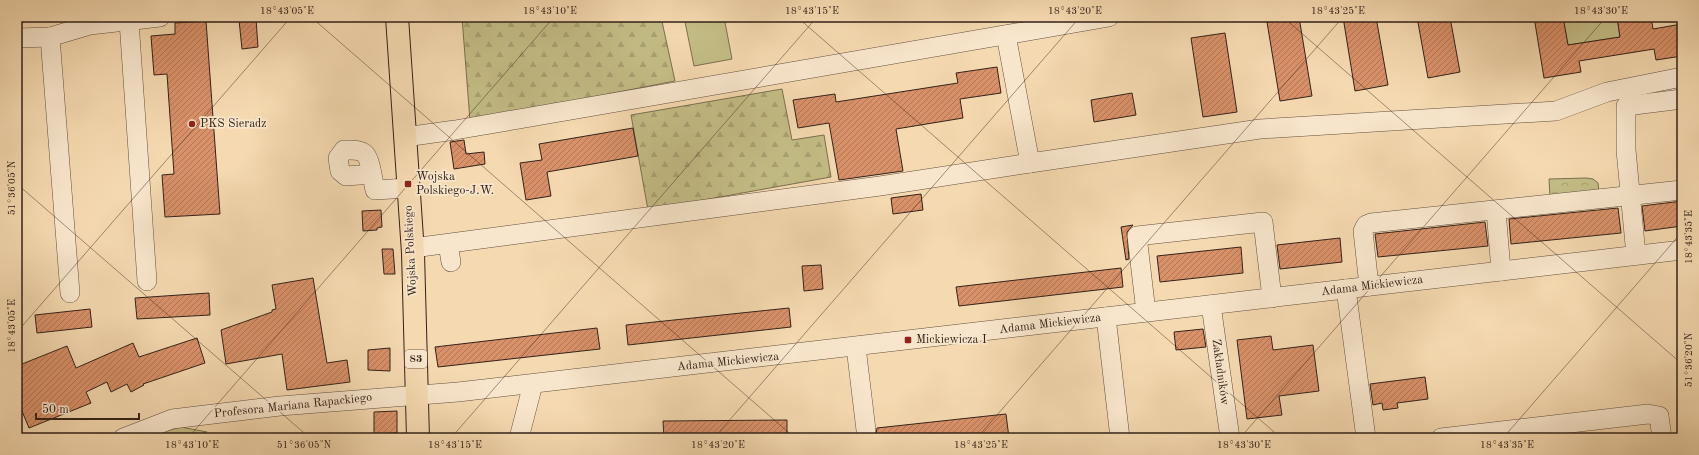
<svg xmlns="http://www.w3.org/2000/svg" width="1699" height="455" font-family="'Old Standard TT',serif">
<defs>
<pattern id="forest-firs" width="22" height="20" patternUnits="userSpaceOnUse"><rect width="22" height="20" fill="#c4bd86"/><path d="M5 1l3.5 6h-7zM16 11l3.5 6h-7z" fill="#a9a273"/></pattern>
<pattern id="park-crowns" width="20" height="18" patternUnits="userSpaceOnUse"><rect width="20" height="18" fill="#c4bd86"/><path d="M2 6a3 3 0 1 1 6 0M12 15a3 3 0 1 1 6 0" fill="none" stroke="#a9a273"/></pattern>
<pattern id="building-hatch" width="6" height="6" patternUnits="userSpaceOnUse"><rect width="6" height="6" fill="#d99169"/><path d="M-1 1l2-2M0 6l6-6M5 7l2-2" fill="none" stroke="#b17656"/></pattern>
</defs>
<rect width="100%" height="100%" fill="#f5d9b0"/>
<filter id="stains"><feTurbulence type="fractalNoise" baseFrequency=".005" numOctaves="4"/><feColorMatrix values="0 0 0 0 .2 0 0 0 0 .09 0 0 0 0 .02 0 0 0 .5 -.17"/></filter>
<radialGradient id="worn" r=".72"><stop offset=".6" stop-color="#630" stop-opacity="0"/><stop offset="1" stop-color="#630" stop-opacity=".3"/></radialGradient>
<g fill="#c4bd86" stroke="#7b7050">
<polygon points="684,17 724,17 732,59 694,66"/>
<polygon points="1563,17 1617,17 1620,37 1568,45"/>
<polygon points="181,427 207,432 187,438 153,438 158,433"/>
</g>
<g fill="url(#forest-firs)" stroke="#7b7050">
<polygon points="462,17 661,17 675,81 470,121"/>
<polygon points="782,89 792,140 824,135 831,177 648,210 631,115"/>
</g>
<polygon fill="url(#park-crowns)" stroke="#7b7050" points="1586,178 1593,179 1598,183 1599,192 1550,197 1549,179"/>
<g fill="url(#building-hatch)" stroke="#322219">
<polygon points="1299,17 1312,96 1280,101 1267,22"/>
<polygon points="1343,17 1376,17 1388,85 1355,91"/>
<polygon points="1417,17 1450,17 1460,72 1428,78"/>
<polygon points="1534,17 1563,17 1568,45 1620,37 1617,17 1651,17 1653,29 1682,24 1682,56 1656,60 1654,49 1579,61 1581,72 1544,78"/>
<polygon points="256,19 258,47 242,49 239,20"/>
<polygon points="206,21 220,214 165,217 162,175 174,174 167,74 154,75 151,36 175,34 175,23"/>
<polygon points="1225,33 1237,112 1203,117 1191,38"/>
<polygon points="997,67 1001,93 960,99 963,118 896,129 903,171 839,180 829,123 798,128 793,100 835,94 836,102 958,83 956,73"/>
<polygon points="1132,93 1136,115 1094,122 1091,100"/>
<polygon points="633,128 638,156 547,172 551,196 526,200 520,163 542,160 539,144"/>
<polygon points="464,140 466,154 484,152 485,164 454,169 450,142"/>
<polygon points="921,194 923,210 893,214 891,198"/>
<polygon points="1682,201 1682,226 1645,231 1642,206"/>
<polygon points="1618,208 1621,233 1511,244 1509,219"/>
<polygon points="381,210 382,227 377,228 377,230 363,231 362,211"/>
<polygon points="1485,222 1488,246 1378,257 1375,234"/>
<polygon points="1133,225 1127,232 1129,259 1126,260 1121,227"/>
<polygon points="1340,238 1342,262 1280,269 1277,245"/>
<polygon points="1241,247 1243,273 1160,282 1157,256"/>
<polygon points="382,249 393,249 395,274 384,274"/>
<polygon points="821,265 823,289 804,291 802,266"/>
<polygon points="1121,268 1123,287 959,306 956,287"/>
<polygon points="313,278 327,363 347,360 350,382 287,390 282,354 226,364 221,330 272,312 272,310 276,309 272,285"/>
<polygon points="209,293 210,315 137,319 135,298"/>
<polygon points="789,308 791,327 628,345 626,325"/>
<polygon points="90,309 92,327 37,333 35,315"/>
<polygon points="597,328 600,349 438,367 435,347"/>
<polygon points="1203,329 1206,347 1176,350 1174,332"/>
<polygon points="1271,336 1273,350 1313,345 1319,391 1279,396 1282,415 1247,419 1237,340"/>
<polygon points="197,338 205,363 143,384 144,385 131,392 127,384 111,392 107,382 86,392 91,403 29,428 17,399 17,366 67,346 76,368 133,343 139,357"/>
<polygon points="390,348 390,371 368,370 368,350"/>
<polygon points="1425,377 1428,399 1397,403 1398,408 1383,410 1382,403 1373,405 1370,384"/>
<polygon points="397,411 397,433 374,434 374,412"/>
<polygon points="1006,414 1009,438 873,438 876,434 877,428"/>
<polygon points="787,420 787,438 664,438 663,421"/>
</g>
<g fill="none" stroke-linecap="round" stroke-linejoin="round">
<defs>
<g id="minor">
<polyline points="129,21 147,281"/>
<polyline points="1006,35 1030,163 1260,129 1556,111 1607,92 1682,77"/>
<polyline points="17,38 50,37"/>
<polyline points="405,137 455,130 1109,17"/>
<path d="M372,174l-26,2 -6,-5 -2,-13 6,-8c6,0 16,-1 21,4 6,6 8,28 10,36l33,-2"/>
<polyline points="1496,210 1501,271"/>
<polyline points="448,244 451,262"/>
<polyline points="413,248 880,186 1030,163"/>
<polyline points="1636,255 1626,150 1626,106 1682,99"/>
<polyline points="1369,286 1363,231 1366,225 1371,223 1682,190"/>
<polyline points="1346,289 1366,438"/>
<polyline points="70,293 50,37 90,25 160,17"/>
<polyline points="1211,305 1230,438"/>
<polyline points="1146,312 1137,236 1263,222 1272,298"/>
<polyline points="1106,317 1120,438"/>
<polyline points="856,347 866,430"/>
<polyline points="123,438 172,419 280,406 458,392 1682,250"/>
<polyline points="519,438 533,384"/>
<polyline points="1441,438 1648,414 1659,416 1662,438"/>
</g>
<polyline id="major" points="397,17 413,253 418,438"/>
</defs>
<use href="#minor" stroke="#63503f" stroke-width="20"/>
<use href="#major" stroke="#322219" stroke-width="24"/>
<use href="#minor" stroke="#f8e6cc" stroke-width="19"/>
<use href="#major" stroke="#f5d9b0" stroke-width="22"/>
</g>
<path fill="none" stroke="#322219" stroke-width="1" stroke-opacity="0.45" d="M311,17l484,421M797,17l484,421M1283,17l399,347M17,30l11,-13M17,184l293,254M17,332l274,-315M188,438l366,-421M451,438l366,-421M714,438l366,-421M977,438l366,-421M1240,438l366,-421M1503,438l179,-206"/>
<g fill="#8f2418" stroke="#f8e6cc" stroke-width="1.5">
<circle cx="192" cy="124" r="4"/>
<rect x="404" y="180" width="8" height="8" rx="2"/>
<rect x="904" y="336" width="8" height="8" rx="2"/>
</g>
<g text-anchor="middle" dominant-baseline="central" stroke-width="3.5" stroke-linejoin="round" paint-order="stroke">
<rect fill="#f8e6cc" stroke="#6d5d4f" stroke-width="1" x="405" y="350" width="22" height="18" rx="3"/>
<g font-size="11" font-weight="bold" fill="#322219">
<text x="416" y="359">83</text>
</g>
<g font-size="12" fill="#322219" stroke="#f8e6cc" text-anchor="start">
<text x="200" y="124">PKS Sieradz</text>
<text x="416" y="177">Wojska<tspan x="416" dy="14">Polskiego-J.W.</tspan></text>
<text x="916" y="340">Mickiewicza I</text>
</g>
<g font-size="12" fill="#322219" stroke="#f8e6cc">
<text transform="translate(411 251) rotate(-93)">Wojska Polskiego</text>
<text transform="translate(1372 286) rotate(-7)">Adama Mickiewicza</text>
<text transform="translate(1050 324) rotate(-7)">Adama Mickiewicza</text>
<text transform="translate(728 362) rotate(-6)">Adama Mickiewicza</text>
<text transform="translate(1220 372) rotate(82)">Zakładników</text>
<text transform="translate(293 406) rotate(-6)">Profesora Mariana Rapackiego</text>
</g>
</g>
<rect width="1699" height="455" fill="none" stroke="#f5d9b0" stroke-width="44"/>
<path d="M36 413v6h103v-6" fill="none" stroke="#322219" stroke-width="2"/>
<text x="42" y="413" font-size="12" fill="#322219" stroke="#f8e6cc" stroke-width="3" paint-order="stroke">50 m</text>
<rect x="22" y="22" width="1655" height="411" fill="none" stroke="#322219" stroke-width="1.5"/>
<g font-size="10" text-anchor="middle" fill="#322219">
<text x="287" y="14">18°43'05"E</text>
<text x="550" y="14">18°43'10"E</text>
<text x="812" y="14">18°43'15"E</text>
<text x="1075" y="14">18°43'20"E</text>
<text x="1338" y="14">18°43'25"E</text>
<text x="1601" y="14">18°43'30"E</text>
<text transform="translate(11 188) rotate(-90)" y="4">51°36'05"N</text>
<text transform="translate(1688 237) rotate(-90)" y="4">18°43'35"E</text>
<text transform="translate(11 326) rotate(-90)" y="4">18°43'05"E</text>
<text transform="translate(1688 360) rotate(-90)" y="4">51°36'20"N</text>
<text x="192" y="448">18°43'10"E</text>
<text x="304" y="448">51°36'05"N</text>
<text x="455" y="448">18°43'15"E</text>
<text x="718" y="448">18°43'20"E</text>
<text x="981" y="448">18°43'25"E</text>
<text x="1244" y="448">18°43'30"E</text>
<text x="1507" y="448">18°43'35"E</text>
</g>
<rect width="100%" height="100%" filter="url(#stains)"/>
<rect width="100%" height="100%" fill="url(#worn)"/>
</svg>
